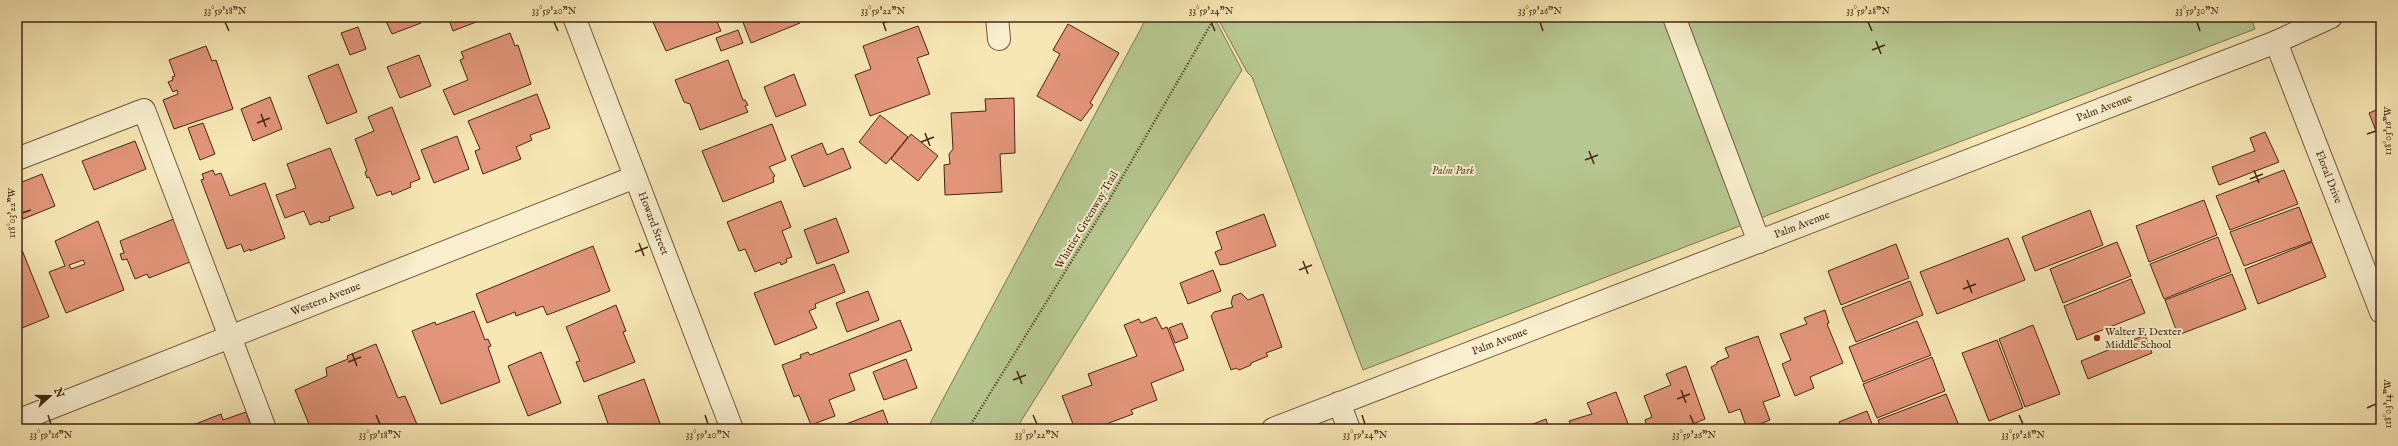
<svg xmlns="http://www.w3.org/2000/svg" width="2398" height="446" font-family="'IM FELL English',serif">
<rect width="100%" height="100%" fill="#f6e7b4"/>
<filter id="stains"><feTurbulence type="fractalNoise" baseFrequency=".005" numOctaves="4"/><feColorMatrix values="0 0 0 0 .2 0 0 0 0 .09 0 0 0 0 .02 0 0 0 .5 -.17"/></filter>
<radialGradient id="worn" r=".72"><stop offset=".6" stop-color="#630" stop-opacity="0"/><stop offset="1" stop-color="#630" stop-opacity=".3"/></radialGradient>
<g fill="#b7c791" stroke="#7e7653">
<polygon points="1147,17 1214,17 1242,70 1016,429 927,429"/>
<polygon points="1217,17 2251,17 2255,29 1363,370 1252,77 1247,72"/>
</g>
<g fill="#e2957a" stroke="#462615" fill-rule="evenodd">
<polygon points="384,17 419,17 421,23 392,34"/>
<polygon points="448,17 489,17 453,31"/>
<polygon points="653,17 715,17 721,31 666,51 653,22 655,21"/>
<polygon points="741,17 798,17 800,23 751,43"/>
<polygon points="882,17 901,17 884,23"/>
<polygon points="1068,24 1119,53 1090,103 1093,105 1081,121 1037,96 1060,54 1053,50"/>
<polygon points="918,26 929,54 917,58 930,94 870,116 855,75 871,69 863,46"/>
<polygon points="358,27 366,49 350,55 341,33"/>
<polygon points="738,30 743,43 721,51 716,38"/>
<polygon points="510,33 515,46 518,45 531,84 454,115 443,90 468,80 460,60 464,58 461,52"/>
<polygon points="206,46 212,61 216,60 233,109 174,129 163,100 178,94 177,90 173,92 168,82 173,80 172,77 175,76 169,60"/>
<polygon points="419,55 431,86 400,98 387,67"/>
<polygon points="728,60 743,100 745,100 748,105 745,106 748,112 700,130 690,104 684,102 675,80"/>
<polygon points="338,64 357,112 327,124 308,76"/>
<polygon points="794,74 806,105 776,117 764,87"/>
<polygon points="537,94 550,128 530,135 532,140 516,147 521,159 483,174 475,151 480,149 468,121"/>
<polygon points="270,97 282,129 253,141 241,109"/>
<polygon points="1014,98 1015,153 1000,154 1002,192 945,195 944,165 950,164 949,154 953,149 951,113 986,111 985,99"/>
<polygon points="392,107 420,179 410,183 411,187 392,195 391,191 377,196 369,177 367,178 365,172 367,171 355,139 374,131 368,117"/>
<polygon points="2381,108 2381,144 2369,113"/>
<polygon points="880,115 908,137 886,164 859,142"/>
<polygon points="203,123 215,154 200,160 188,128"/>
<polygon points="772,124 786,160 769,167 775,176 773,177 774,182 723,202 702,151"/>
<polygon points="2265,132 2279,162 2219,185 2212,167 2255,151 2250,138"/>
<polygon points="911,134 938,156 918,181 891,159"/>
<polygon points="457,136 469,169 434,183 421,150"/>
<polygon points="135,141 146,169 94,190 82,161"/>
<polygon points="822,143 827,155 843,148 851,168 804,187 791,156"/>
<polygon points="330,148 354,208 329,217 330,220 321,223 320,221 310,225 304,211 285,218 276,195 296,188 287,164"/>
<polygon points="213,170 215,175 221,173 230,196 265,183 285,238 250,251 250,249 244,252 241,244 227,249 201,180 204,179 202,174"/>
<polygon points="2284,170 2298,204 2230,230 2216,196"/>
<polygon points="42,174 55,206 23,219 17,204 17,184"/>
<polygon points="2204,200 2217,235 2149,262 2136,226"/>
<polygon points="781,201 791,227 782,231 792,257 786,259 787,262 781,265 780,262 755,272 745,249 739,251 727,222"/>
<polygon points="2299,207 2312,241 2244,266 2230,232"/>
<polygon points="2090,210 2103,245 2035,271 2022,237"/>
<polygon points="1264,214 1276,246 1227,264 1220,265 1215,252 1222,249 1216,232"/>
<polygon points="176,218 195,260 149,278 147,274 135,279 127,259 122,260 120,254 124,253 120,241"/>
<polygon points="836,218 849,252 817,264 804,230"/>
<path d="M98,221l26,69 -58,23 -17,-41 16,-6 -10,-25zM83,260l2,4 -14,5 -2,-4z"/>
<polygon points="2218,237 2231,272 2164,299 2150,264"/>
<polygon points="2008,238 2025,280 1937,314 1920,272"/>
<polygon points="2117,242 2131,276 2063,303 2050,269"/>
<polygon points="2312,242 2326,277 2258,304 2245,269"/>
<polygon points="1896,244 1909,278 1841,305 1828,271"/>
<polygon points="593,246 610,291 547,315 543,306 516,316 515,312 487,323 476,294"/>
<polygon points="22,250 49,317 17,330 17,252"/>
<polygon points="834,264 845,292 815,304 816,308 809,311 817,328 775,345 754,293"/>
<polygon points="1213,270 1221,291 1188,304 1180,283"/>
<polygon points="2232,274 2246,309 2178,335 2165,300"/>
<polygon points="2131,279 2145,313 2077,340 2064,306"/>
<polygon points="1910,281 1923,315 1856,342 1842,308"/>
<polygon points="868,291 879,320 847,332 836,303"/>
<polygon points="1241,293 1248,300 1263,294 1282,347 1266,353 1268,356 1251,363 1251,365 1239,370 1236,368 1231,370 1211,316 1214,312 1233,307 1231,303 1233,296"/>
<polygon points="616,305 626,331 623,332 635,362 584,382 576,362 580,361 566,327"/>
<polygon points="1825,310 1829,323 1827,324 1843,363 1810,377 1814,388 1795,396 1782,364 1791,360 1780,334 1807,324 1804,318"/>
<polygon points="474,311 485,340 488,339 491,346 488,347 500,382 441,404 412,331 435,322 436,325"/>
<polygon points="1156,317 1162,329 1167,327 1184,370 1151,383 1157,400 1131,410 1133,414 1093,429 1075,429 1062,396 1092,385 1088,374 1137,356 1124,325 1139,319 1141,323"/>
<polygon points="900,320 912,350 849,374 855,390 829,400 835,416 811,425 799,395 794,397 782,365 801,358 800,355 808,352 810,355"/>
<polygon points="1917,321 1931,355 1863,382 1849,347"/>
<polygon points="1182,323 1188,338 1175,343 1169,328"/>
<polygon points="2033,325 2060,394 2025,407 1999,339"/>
<polygon points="2145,335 2152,353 2088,379 2081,361"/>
<polygon points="1758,336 1780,396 1763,402 1770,420 1747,429 1740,409 1729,413 1711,367 1717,364 1717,362 1729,357 1725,348"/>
<polygon points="1997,340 2023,408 1989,421 1962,353"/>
<polygon points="376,344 398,398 405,396 419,429 358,429 357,426 350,429 311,429 295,390 327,376 326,368 348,359 347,356"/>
<polygon points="541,352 561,403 528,416 508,366"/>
<polygon points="1932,357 1945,391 1877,418 1863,384"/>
<polygon points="906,359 917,388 884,400 873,372"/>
<polygon points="1686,366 1705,419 1681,429 1648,429 1645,420 1652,417 1644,396 1671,385 1666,374"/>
<polygon points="644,379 662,429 610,429 598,396"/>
<polygon points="1616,392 1630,429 1573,429 1569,421 1592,414 1587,403"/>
<polygon points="1946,394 1960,428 1881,429 1878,420"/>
<polygon points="883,410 890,429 833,429"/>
<polygon points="1867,411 1874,429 1842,429 1839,422"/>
<polygon points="246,412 252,429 189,429 188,427 221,414 223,420"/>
<polygon points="1546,419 1549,429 1520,429"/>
</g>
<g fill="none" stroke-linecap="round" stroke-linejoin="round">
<defs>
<g id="minor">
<path id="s1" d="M574,17l158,412"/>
<polyline points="997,17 999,39"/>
<polyline points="1674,17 1759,242"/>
<path id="s2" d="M2276,42l105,270"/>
<polyline points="17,159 144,110 265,429"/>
<polyline points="1339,403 1349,429"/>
<path id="s3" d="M17,421l618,-244"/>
<path id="s4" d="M1273,429l1003,-387 55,-25"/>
</g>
</defs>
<use href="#minor" stroke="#72563d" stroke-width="24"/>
<polyline stroke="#462615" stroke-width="2.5" stroke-dasharray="1 2" stroke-linecap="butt" points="968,429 1105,207 1215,17"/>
<use href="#minor" stroke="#f9efce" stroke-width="22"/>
</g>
<path fill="none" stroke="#462615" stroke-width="1.5" d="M225,22l4,9M554,22l4,9M883,22l3,9M1211,22l4,9M1540,22l3,9M1868,22l4,9M2197,22l3,9M1876,41l5,13M1872,50l13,-5M261,114l5,13M257,123l13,-5M925,133l5,13M2367,134l9,-3M921,142l13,-5M1589,151l5,13M1585,160l13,-5M2254,170l5,13M2250,179l13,-5M22,213l9,-3M639,243l5,13M635,252l13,-5M1303,261l5,13M1299,270l13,-5M1967,280l5,13M1963,289l13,-5M352,353l5,13M348,362l13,-5M1017,371l5,13M1013,380l13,-5M1681,390l5,13M1677,399l13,-5M2367,408l9,-4M48,415l3,9M376,415l4,9M705,415l3,9M1033,415l4,9M1362,415l3,9M1690,415l4,9M2019,415l4,9"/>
<circle fill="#8f2418" stroke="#f9efce" stroke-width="1.5" cx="2097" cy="338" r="4"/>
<g text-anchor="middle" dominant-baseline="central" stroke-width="4" stroke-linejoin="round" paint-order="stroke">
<g font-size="11" fill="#462615" stroke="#f9efce">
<text stroke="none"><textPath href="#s4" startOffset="891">Palm Avenue</textPath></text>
<text stroke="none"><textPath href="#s2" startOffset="145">Floral Drive</textPath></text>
<text transform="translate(1087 220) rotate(-59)">Whittier Greenway Trail</text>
<text stroke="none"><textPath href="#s1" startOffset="221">Howard Street</textPath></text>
<text stroke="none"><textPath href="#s4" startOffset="567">Palm Avenue</textPath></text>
<text stroke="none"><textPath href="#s3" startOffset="332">Western Avenue</textPath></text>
<text stroke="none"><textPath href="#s4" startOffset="243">Palm Avenue</textPath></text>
</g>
<g font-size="11" font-style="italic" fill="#624e34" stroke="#f9efce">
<text x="1453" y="171">Palm Park</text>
</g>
<g font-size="11" fill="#462615" stroke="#f9efce" text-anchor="start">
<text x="2105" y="332">Walter F. Dexter<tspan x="2105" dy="13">Middle School</tspan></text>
</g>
</g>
<rect width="2398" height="446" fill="none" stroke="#f6e7b4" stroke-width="44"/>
<g transform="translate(50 396) rotate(69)" stroke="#f9efce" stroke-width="3" paint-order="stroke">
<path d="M0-3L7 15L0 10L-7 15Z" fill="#462615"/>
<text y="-6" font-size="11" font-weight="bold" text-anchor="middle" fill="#462615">N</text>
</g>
<rect x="22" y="22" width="2354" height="402" fill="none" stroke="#462615" stroke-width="1.5"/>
<g font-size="10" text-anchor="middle" fill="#462615">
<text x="225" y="14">33°59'18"N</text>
<text x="554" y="14">33°59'20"N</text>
<text x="883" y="14">33°59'22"N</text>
<text x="1211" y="14">33°59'24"N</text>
<text x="1540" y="14">33°59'26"N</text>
<text x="1868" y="14">33°59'28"N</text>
<text x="2197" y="14">33°59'30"N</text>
<text transform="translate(2387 131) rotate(-90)" y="4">118°03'16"W</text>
<text transform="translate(11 213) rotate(-90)" y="4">118°03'22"W</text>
<text transform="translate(2387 404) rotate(-90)" y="4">118°03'14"W</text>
<text x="51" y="438">33°59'16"N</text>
<text x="380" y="438">33°59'18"N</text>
<text x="708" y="438">33°59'20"N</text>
<text x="1037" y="438">33°59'22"N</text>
<text x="1365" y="438">33°59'24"N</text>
<text x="1694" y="438">33°59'26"N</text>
<text x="2023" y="438">33°59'28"N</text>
</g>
<rect width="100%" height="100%" filter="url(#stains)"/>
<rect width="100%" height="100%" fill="url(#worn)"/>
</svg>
